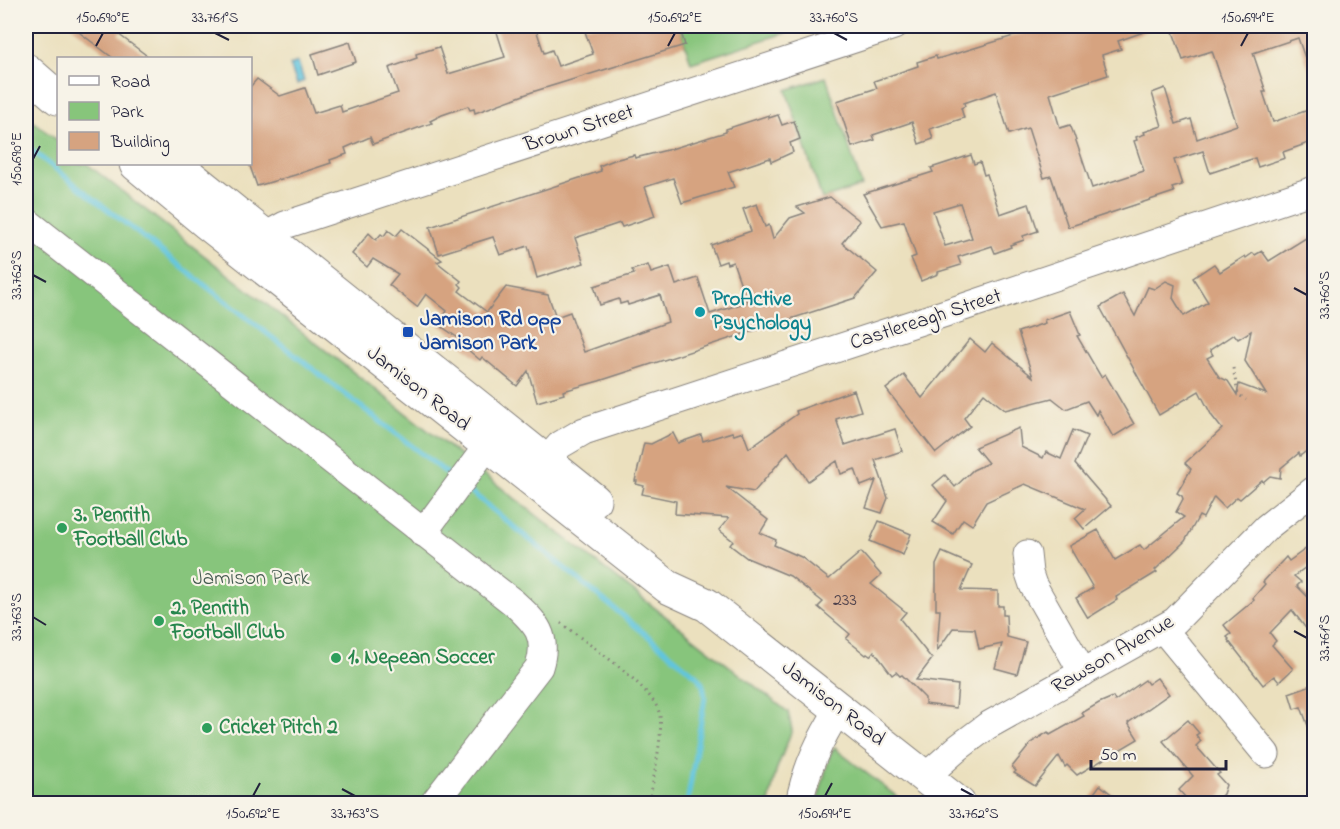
<svg xmlns="http://www.w3.org/2000/svg" width="1340" height="829" font-family="'Indie Flower',sans-serif">
<rect width="100%" height="100%" fill="#f7f3e8"/>
<filter id="ink" filterUnits="userSpaceOnUse"><feTurbulence type="fractalNoise" baseFrequency=".0167" numOctaves="2"/><feDisplacementMap in="SourceGraphic" scale="12" xChannelSelector="R" yChannelSelector="G"/><feConvolveMatrix kernelMatrix="1 2 1 2 8 2 1 2 1" color-interpolation-filters="sRGB"/></filter>
<filter id="wash" filterUnits="userSpaceOnUse"><feTurbulence type="fractalNoise" baseFrequency=".008" numOctaves="4" result="noise"/><feDisplacementMap in="SourceGraphic" scale="24" xChannelSelector="R" yChannelSelector="G"/><feGaussianBlur stdDeviation="1.35" result="paint"/><feColorMatrix in="noise" values="0 0 0 0 0 0 0 0 0 0 0 0 0 0 0 0 0 1.4 0 .05"/><feComposite in="paint" operator="in"/></filter>
<g filter="url(#wash)">
<rect width="100%" height="100%" fill="#ebe0be"/>
<g fill="#87c57b" stroke="#54745b" stroke-width="1.5">
<polygon points="679,26 807,26 691,63"/>
<polygon points="826,77 862,186 822,199 786,90"/>
<polygon points="26,116 58,141 58,164 87,164 788,712 792,730 776,771 769,803 26,803"/>
<polygon points="835,747 838,751 905,803 817,803 830,755"/>
</g>
<polygon fill="#60c5de" stroke="#41748c" stroke-width="1.5" points="298,62 304,81 297,84 290,65"/>
<g fill="none" stroke-linecap="round" stroke-linejoin="round">
<g stroke="#60c5de" stroke-width="5">
<polyline points="26,146 453,478"/>
<polyline points="465,487 697,676 703,685 705,697 687,804"/>
</g>
</g>
<g id="blocks">
<g fill="#d6a380" fill-rule="evenodd">
<polygon points="71,26 125,26 118,34 150,58 113,58"/>
<polygon points="495,26 535,26 544,53 552,50 558,66 593,54 583,26 679,26 685,45 532,92 475,113 474,109 470,110 468,106 442,115 430,121 432,123 373,144 370,137 345,148 347,154 330,160 331,163 295,175 257,186 250,166 250,87 257,79 280,96 305,88 314,113 340,105 342,112 398,93 389,68 417,58 416,54 439,47 448,74 505,57"/>
<polygon points="1046,26 1155,26 1155,28 1118,41 1121,49 1102,55 1108,75 1050,94 1060,128 1070,125 1073,132 1092,188 1144,171 1134,141 1137,140 1136,137 1145,134 1144,132 1162,126 1152,93 1165,88 1176,124 1191,119 1197,139 1237,125 1212,51 1183,60 1171,26 1314,26 1314,78 1312,78 1298,38 1253,53 1266,92 1263,92 1273,122 1314,108 1314,141 1283,152 1285,158 1258,167 1255,158 1210,173 1203,151 1174,160 1182,185 1172,188 1174,192 1068,227 1051,176 1044,178 1028,128 1009,134 996,92 964,103 965,106 961,108 964,118 930,129 933,139 919,144 912,122 873,135 875,140 852,147 837,101 877,88 874,81 918,66 917,62 936,56 937,59 968,50"/>
<polygon points="350,42 356,62 318,75 312,54"/>
<polygon points="769,115 769,118 778,115 782,125 794,121 800,139 790,143 793,152 771,162 770,158 728,172 734,187 682,203 673,178 645,187 655,216 622,227 620,223 575,238 584,263 537,278 528,246 500,255 493,237 439,254 430,227 601,171 599,166 614,160 634,155 635,158 671,149 726,132 726,129"/>
<path d="M971,155l3,9 6,-2 4,13 3,-1 13,40 29,-10 9,27 -15,5 1,4 -14,5 1,2 -16,6 -3,-7 -34,11 3,8 -23,7v2l-17,7 -10,-23 5,-2 -12,-35 -22,5 -19,-32 70,-22 -2,-4zM960,203l12,35 -27,8 -12,-35z"/>
<polygon points="830,197 860,221 842,243 877,272 855,298 599,381 563,391 564,394 537,402 528,371 517,386 482,357 480,360 460,343 461,340 438,324 447,311 426,294 417,307 389,285 398,274 373,259 367,267 352,254 369,233 376,240 381,234 384,236 388,230 396,236 402,229 442,260 437,262 461,281 459,284 462,287 459,291 487,312 506,287 548,295 556,317 570,312 584,352 668,322 660,295 628,305 627,302 620,304 619,299 600,305 594,286 634,274 632,270 648,265 651,273 670,267 676,285 698,278 710,314 747,302 733,262 727,264 726,261 718,264 711,245 751,231 743,209 757,204 765,227 769,225 773,239 790,218 805,213 797,207"/>
<path d="M1309,236l5,10v199l-14,11 -1,-3 -18,15 -1,10 -10,-2 -7,6 -1,-2 -22,19 -3,-2 -12,11 -11,-11 -11,21 -4,-2 -14,25 -30,29 2,2 -41,25 1,3 -29,18 -12,-20 17,-10 -24,-42 29,-16 17,30 25,-15 4,5 40,-33 -8,-5 7,-13 -1,-3 -5,-3 14,-24 -6,-6 37,-34 -10,-13 -13,-25 -40,24 -59,-108 23,-13 12,22 13,-29 6,2 12,-8 9,4 -2,13 11,18 24,-14 -15,-24 21,-14 6,8 25,-16 1,2 7,-5 2,2 7,-4 7,10zM1251,331l-6,30 21,33 -27,-10 -2,11 -9,-14 -9,-4 -12,-19 6,-3 -3,-5 24,-16 4,5z"/>
<polygon points="1070,311 1080,335 1077,336 1101,377 1105,374 1134,424 1113,437 1098,410 1096,415 1087,401 1066,409 1052,398 1005,410 984,393 964,418 970,426 936,453 886,389 904,375 922,398 970,339 985,352 992,343 1033,377 1018,332 1045,323 1044,320"/>
<polygon points="854,390 861,411 836,419 845,445 895,429 902,451 875,460 888,498 882,513 866,508 876,480 861,486 855,469 841,474 837,461 808,481 788,452 754,492 726,487 768,520 760,533 776,540 774,545 801,557 829,579 861,552 881,575 871,584 906,612 900,619 932,659 916,680 958,685 956,708 925,704 925,698 902,675 900,676 896,672 892,675 874,651 870,656 867,654 866,655 846,639 850,634 818,607 823,602 790,576 747,558 730,545 733,541 719,530 729,518 675,514 676,501 642,494 644,486 636,484 637,481 635,481 644,443 651,444 673,433 678,443 701,435 703,441 732,432 734,435 743,432 749,448 797,414 796,411"/>
<polygon points="1019,428 1021,447 1043,458 1046,452 1061,459 1073,430 1087,436 1075,464 1111,506 1084,529 1075,518 1085,509 1025,484 986,502 972,525 963,519 953,534 933,522 947,501 933,485 945,475 955,487 973,470 988,463 975,447"/>
<polygon points="879,521 911,534 903,555 870,541"/>
<polygon points="1314,543 1314,561 1294,576 1301,582 1297,586 1314,603 1314,639 1292,610 1270,633 1276,641 1272,645 1293,669 1279,682 1274,676 1263,685 1228,640 1229,639 1227,637 1231,634 1224,625 1254,600 1253,598 1265,584 1263,582 1286,557 1289,561"/>
<polygon points="942,552 972,565 961,590 998,591 998,606 1003,606 1003,615 1006,615 1007,637 1026,642 1017,674 995,668 1002,644 979,649 975,629 953,628 937,651 940,610 936,610 936,565"/>
<polygon points="1157,678 1169,694 1128,723 1138,739 1077,775 1067,765 1065,767 1059,756 1035,786 1014,773 1016,771 1012,767 1032,742 1048,732 1050,735 1084,716 1082,713 1099,703 1113,697 1115,701 1145,680 1148,684"/>
<polygon points="1314,684 1314,739 1313,739 1301,707 1294,709 1289,693"/>
<polygon points="1188,720 1199,733 1196,735 1201,741 1196,746 1220,773 1217,775 1226,785 1223,794 1213,804 1191,804 1179,790 1193,776 1163,741"/>
<polygon points="1100,785 1124,804 1086,804"/>
</g>
</g>
</g>
<g filter="url(#ink)">
<use href="#blocks" fill-opacity="0" stroke="#86817c" stroke-width="1.5"/>
<g fill="none" stroke-linecap="round" stroke-linejoin="round">
<defs>
<g id="minor">
<path d="M26,221l488,382c22,20 35,33 25,64l-106,137"/>
<polyline points="265,236 285,225 894,26"/>
<polyline points="546,461 560,445 584,431 961,308 1314,190"/>
<polyline points="423,533 488,445"/>
<polyline points="1027,554 1029,573 1033,585 1083,673"/>
<polyline points="1163,629 1266,754"/>
<polyline points="925,777 959,747 987,726 1175,621 1267,527 1314,490"/>
<path d="M799,804c7,-36 21,-65 40,-95"/>
</g>
<g id="major">
<polyline points="26,70 58,98"/>
<polyline points="136,164 207,223 668,587 707,605 959,804"/>
<polyline points="175,164 594,500"/>
</g>
</defs>
<use href="#minor" stroke="#86817c" stroke-width="29"/>
<use href="#major" stroke="#86817c" stroke-width="35"/>
<g stroke="#86817c" stroke-width="3" stroke-dasharray="1.5 4.5" stroke-linecap="butt">
<polyline points="1233,368 1238,394 1246,400"/>
<path d="M561,623c24,19 89,61 98,89 6,18 -7,71 -10,92"/>
</g>
<use href="#minor" stroke="#fff" stroke-width="27"/>
<use href="#major" stroke="#fff" stroke-width="33"/>
</g>
</g>
<path fill="none" stroke="#22223b" stroke-width="2" d="M215,33l14,7M834,33l13,7M96,46l7,-13M668,46l7,-13M1241,46l7,-13M33,159l7,-13M33,275l13,7M1294,288l13,7M33,617l13,8M1294,631l13,7M342,789l13,7M961,789l13,7M253,796l7,-13M825,796l7,-13"/>
<circle fill="#0f9aa8" stroke="#f7f3e8" stroke-width="2" cx="700" cy="312" r="6"/>
<rect fill="#1a4fb4" stroke="#f7f3e8" stroke-width="2" x="402" y="326" width="12" height="12" rx="3"/>
<g fill="#2e9e5b" stroke="#f7f3e8" stroke-width="2">
<circle cx="62" cy="528" r="6"/>
<circle cx="159" cy="621" r="6"/>
<circle cx="336" cy="658" r="6"/>
<circle cx="207" cy="728" r="6"/>
</g>
<g text-anchor="middle" dominant-baseline="central" stroke-width="4.5" stroke-linejoin="round" paint-order="stroke">
<g font-size="18" fill="#4f424c">
<text x="845" y="601">233</text>
</g>
<g font-size="21" fill="#22223b" stroke="#f7f3e8">
<text transform="translate(579 129) rotate(-18)">Brown Street</text>
<text transform="translate(926 320) rotate(-18)">Castlereagh Street</text>
<text transform="translate(418 389) rotate(38)">Jamison Road</text>
<text transform="translate(1113 655) rotate(-30)">Rawson Avenue</text>
<text transform="translate(833 704) rotate(38)">Jamison Road</text>
</g>
<g font-size="21" font-weight="bold" fill="#0d838f" stroke="#f7f3e8" text-anchor="start">
<text x="712" y="300">ProActive<tspan x="712" dy="24">Psychology</tspan></text>
</g>
<g font-size="21" font-weight="bold" fill="#164399" stroke="#f7f3e8" text-anchor="start">
<text x="420" y="320">Jamison Rd opp<tspan x="420" dy="24">Jamison Park</tspan></text>
</g>
<g font-size="21" font-weight="bold" fill="#27864d" stroke="#f7f3e8" text-anchor="start">
<text x="74" y="516">3. Penrith<tspan x="74" dy="24">Football Club</tspan></text>
<text x="171" y="609">2. Penrith<tspan x="171" dy="24">Football Club</tspan></text>
<text x="348" y="658">1. Nepean Soccer</text>
<text x="219" y="728">Cricket Pitch 2</text>
</g>
<g font-size="21" fill="#455b51" stroke="#f7f3e8">
<text x="251" y="579">Jamison Park</text>
</g>
</g>
<rect width="1340" height="829" fill="none" stroke="#f7f3e8" stroke-width="66"/>
<rect x="57" y="57" width="195" height="108" fill="#f7f3e8" stroke="#a29fa3" stroke-width="1.5"/>
<rect x="69" y="76" width="30" height="9" fill="#ffffff" stroke="#a29fa3" stroke-width="1.5"/>
<text x="111" y="87" font-size="18" fill="#22223b">Road</text>
<rect x="69" y="102" width="30" height="18" fill="#87c57b" stroke="#a29fa3" stroke-width="1.5"/>
<text x="111" y="117" font-size="18" fill="#22223b">Park</text>
<rect x="69" y="132" width="30" height="18" fill="#d6a380" stroke="#a29fa3" stroke-width="1.5"/>
<text x="111" y="147" font-size="18" fill="#22223b">Building</text>
<path d="M1091 760v9h135v-9" fill="none" stroke="#22223b" stroke-width="3"/>
<text x="1100" y="760" font-size="18" fill="#22223b" stroke="#f7f3e8" stroke-width="4.5" paint-order="stroke">50 m</text>
<rect x="33" y="33" width="1274" height="763" fill="none" stroke="#22223b" stroke-width="2"/>
<g font-size="15" text-anchor="middle" fill="#22223b">
<text x="103" y="22">150.690°E</text>
<text x="215" y="22">33.761°S</text>
<text x="675" y="22">150.692°E</text>
<text x="834" y="22">33.760°S</text>
<text x="1248" y="22">150.694°E</text>
<text transform="translate(16 159) rotate(-90)" y="5">150.690°E</text>
<text transform="translate(16 275) rotate(-90)" y="5">33.762°S</text>
<text transform="translate(1324 295) rotate(-90)" y="5">33.760°S</text>
<text transform="translate(16 617) rotate(-90)" y="5">33.763°S</text>
<text transform="translate(1324 638) rotate(-90)" y="5">33.761°S</text>
<text x="253" y="818">150.692°E</text>
<text x="355" y="818">33.763°S</text>
<text x="825" y="818">150.694°E</text>
<text x="974" y="818">33.762°S</text>
</g>
</svg>
